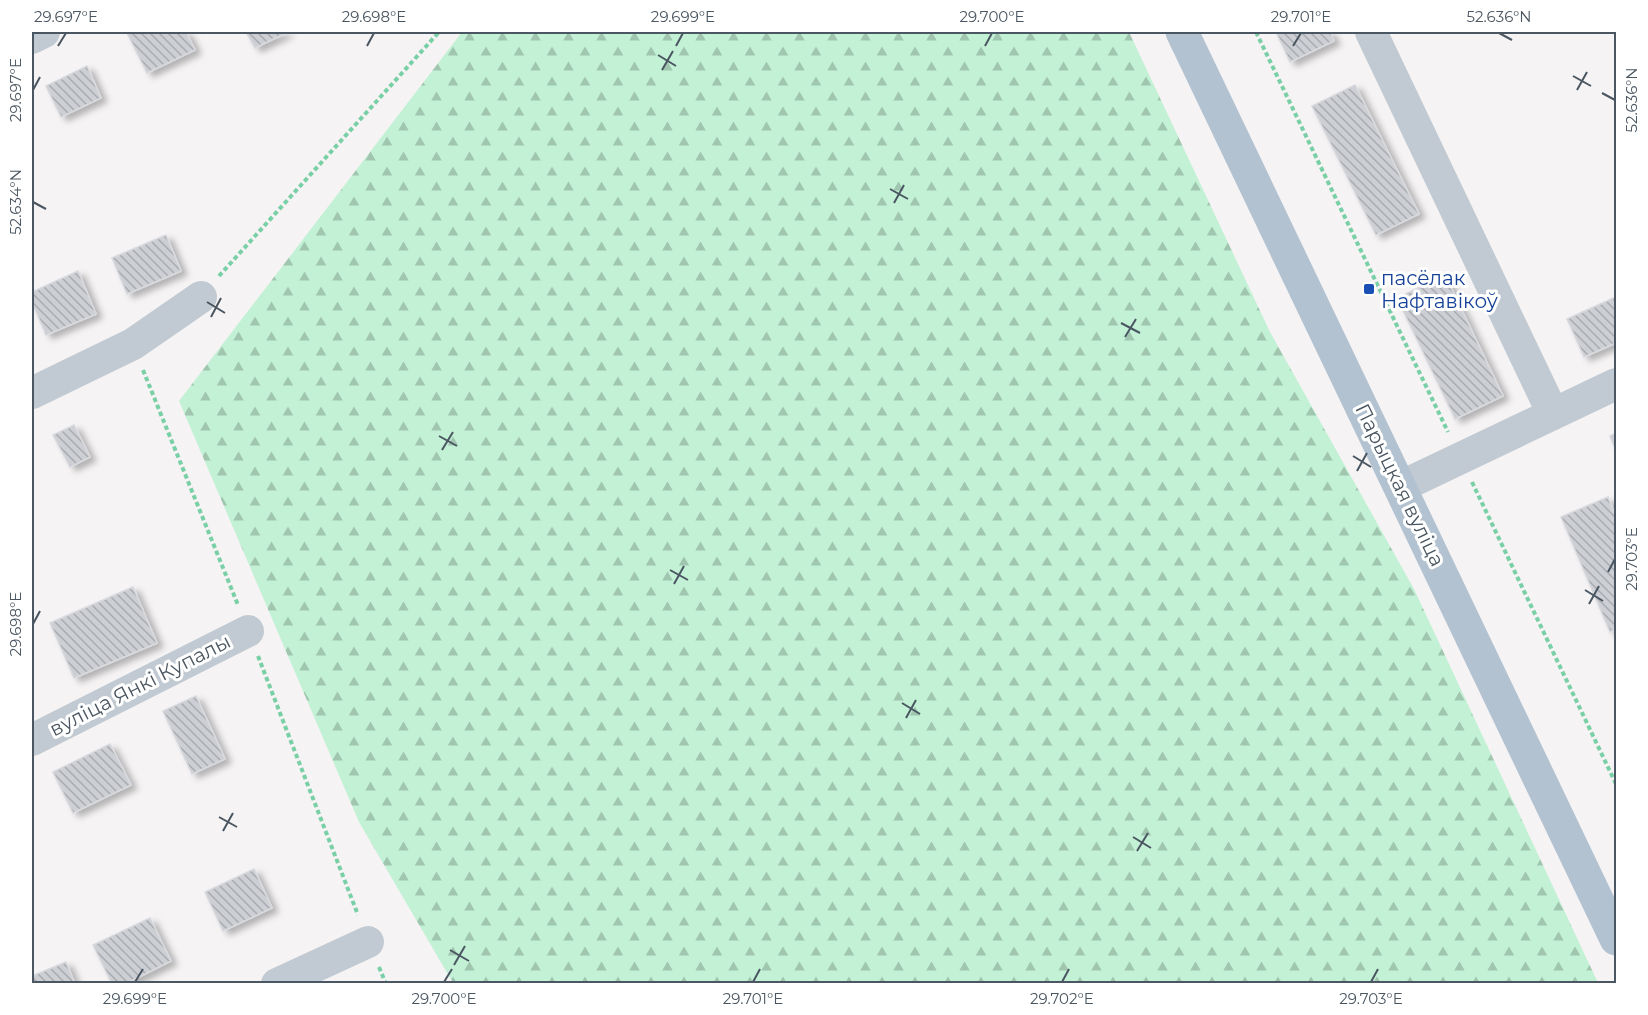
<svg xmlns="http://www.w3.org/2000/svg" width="1648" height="1015" font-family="Montserrat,sans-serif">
<defs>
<pattern id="forest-firs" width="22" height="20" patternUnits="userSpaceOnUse" patternTransform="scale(1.5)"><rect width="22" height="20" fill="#c3f1d5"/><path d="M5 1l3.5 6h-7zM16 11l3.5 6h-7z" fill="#a0c6b0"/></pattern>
<pattern id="building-back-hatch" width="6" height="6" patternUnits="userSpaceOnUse" patternTransform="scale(1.5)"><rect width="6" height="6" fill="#cdcfd5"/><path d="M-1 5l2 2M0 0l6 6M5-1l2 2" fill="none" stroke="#a8abb0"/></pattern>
<filter id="shadow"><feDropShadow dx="6" dy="4" stdDeviation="3" flood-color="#0004"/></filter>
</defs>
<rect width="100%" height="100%" fill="#f5f3f3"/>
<polygon fill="url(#forest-firs)" points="462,32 1129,32 1270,332 1414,589 1598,983 453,983 359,822 179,401"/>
<g fill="url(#building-back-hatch)" stroke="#d7d9de" stroke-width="1.5" filter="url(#shadow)">
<polygon points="131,32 186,32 195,50 147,73 127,33"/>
<polygon points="246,32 288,32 255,48"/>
<polygon points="1276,32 1330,32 1334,41 1290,62"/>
<polygon points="87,66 101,98 61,117 46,86"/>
<polygon points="1355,85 1419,214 1376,235 1312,106"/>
<polygon points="166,235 181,271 127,294 112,258"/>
<polygon points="78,271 96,314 46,335 32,302 32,292"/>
<polygon points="1445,275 1503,396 1455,419 1397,298"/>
<polygon points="1616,297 1616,343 1584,357 1567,319"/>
<polygon points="74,425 90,457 70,467 53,435"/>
<polygon points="1616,433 1616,451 1610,436"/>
<polygon points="1608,497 1616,518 1616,629 1610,632 1561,517"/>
<polygon points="133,587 157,643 74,678 50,623"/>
<polygon points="196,696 225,759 192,774 163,711"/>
<polygon points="110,744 131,785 73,813 53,772"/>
<polygon points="254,869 272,908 223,931 205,892"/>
<polygon points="150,918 171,961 125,984 112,984 93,945"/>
<polygon points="66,962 75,984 32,984 32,976"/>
</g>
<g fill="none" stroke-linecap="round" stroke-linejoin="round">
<g stroke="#7ad0a6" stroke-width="4" stroke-dasharray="4.5 3" stroke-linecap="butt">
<polyline points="1256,32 1448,432"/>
<polyline points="219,276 439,32"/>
<polyline points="143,370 238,605"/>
<polyline points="1472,482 1616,784"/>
<polyline points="258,656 358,915"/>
<polyline points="379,967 386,984"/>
</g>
<g stroke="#c1cad2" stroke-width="32">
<polyline points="1371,32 1553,414"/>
<polyline points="32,38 44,32"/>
<polyline points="32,393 133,344 201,297"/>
<polyline points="1400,487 1616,384"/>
<polyline points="32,740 248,631"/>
<polyline points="277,984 368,942"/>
</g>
<polyline stroke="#b3c2d1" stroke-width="33" points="1182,32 1616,939"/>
</g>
<path fill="none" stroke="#4a5661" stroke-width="2" d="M1499,33l13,7M58,46l8,-13M367,46l7,-13M676,46l7,-13M985,46l7,-13M1293,46l8,-13M658,55l18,11M662,70l11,-19M1573,76l18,10M33,90l7,-13M1577,90l10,-18M1602,93l13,7M890,189l18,10M33,202l13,7M894,203l10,-18M207,302l18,11M211,317l10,-19M1121,323l19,10M1125,337l11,-18M439,436l18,10M442,450l11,-18M1353,456l18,11M1357,471l10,-18M670,570l18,10M1608,572l7,-13M674,584l10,-18M1585,590l18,11M1589,604l10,-18M33,624l7,-13M902,703l18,11M906,718l10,-18M219,817l18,10M223,831l10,-18M1133,837l18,11M1137,851l11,-18M450,950l19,11M454,965l11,-19M135,982l8,-13M444,982l8,-13M753,982l7,-13M1062,982l7,-13M1371,982l7,-13"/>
<rect fill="#1a4fb4" stroke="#fff" stroke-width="2" x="1363" y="283" width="12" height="12" rx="3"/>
<g text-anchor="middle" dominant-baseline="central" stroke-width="6" stroke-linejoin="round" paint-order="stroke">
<g font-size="20" fill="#164399" stroke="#fff" text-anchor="start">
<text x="1381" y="278">пасёлак<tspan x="1381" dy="23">Нафтавікоў</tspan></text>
</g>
<g font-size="20" fill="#4a5661" stroke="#fff">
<text transform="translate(1400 485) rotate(64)">Парыцкая вуліца</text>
<text transform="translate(140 685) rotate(-27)">вуліца Янкі Купалы</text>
</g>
</g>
<rect width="1648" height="1015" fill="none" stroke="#ffffff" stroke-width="66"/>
<rect x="33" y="33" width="1582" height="949" fill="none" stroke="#4a5661" stroke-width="2"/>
<g font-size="15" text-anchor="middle" fill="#4a5661">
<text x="66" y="22">29.697°E</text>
<text x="374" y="22">29.698°E</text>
<text x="683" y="22">29.699°E</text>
<text x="992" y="22">29.700°E</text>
<text x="1301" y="22">29.701°E</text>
<text x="1499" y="22">52.636°N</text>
<text transform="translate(16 90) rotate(-90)" y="5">29.697°E</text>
<text transform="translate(1632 100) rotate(-90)" y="5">52.636°N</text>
<text transform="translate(16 202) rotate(-90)" y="5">52.634°N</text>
<text transform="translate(1632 559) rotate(-90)" y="5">29.703°E</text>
<text transform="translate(16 624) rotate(-90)" y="5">29.698°E</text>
<text x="135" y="1004">29.699°E</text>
<text x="444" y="1004">29.700°E</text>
<text x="753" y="1004">29.701°E</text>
<text x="1062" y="1004">29.702°E</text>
<text x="1371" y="1004">29.703°E</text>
</g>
</svg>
